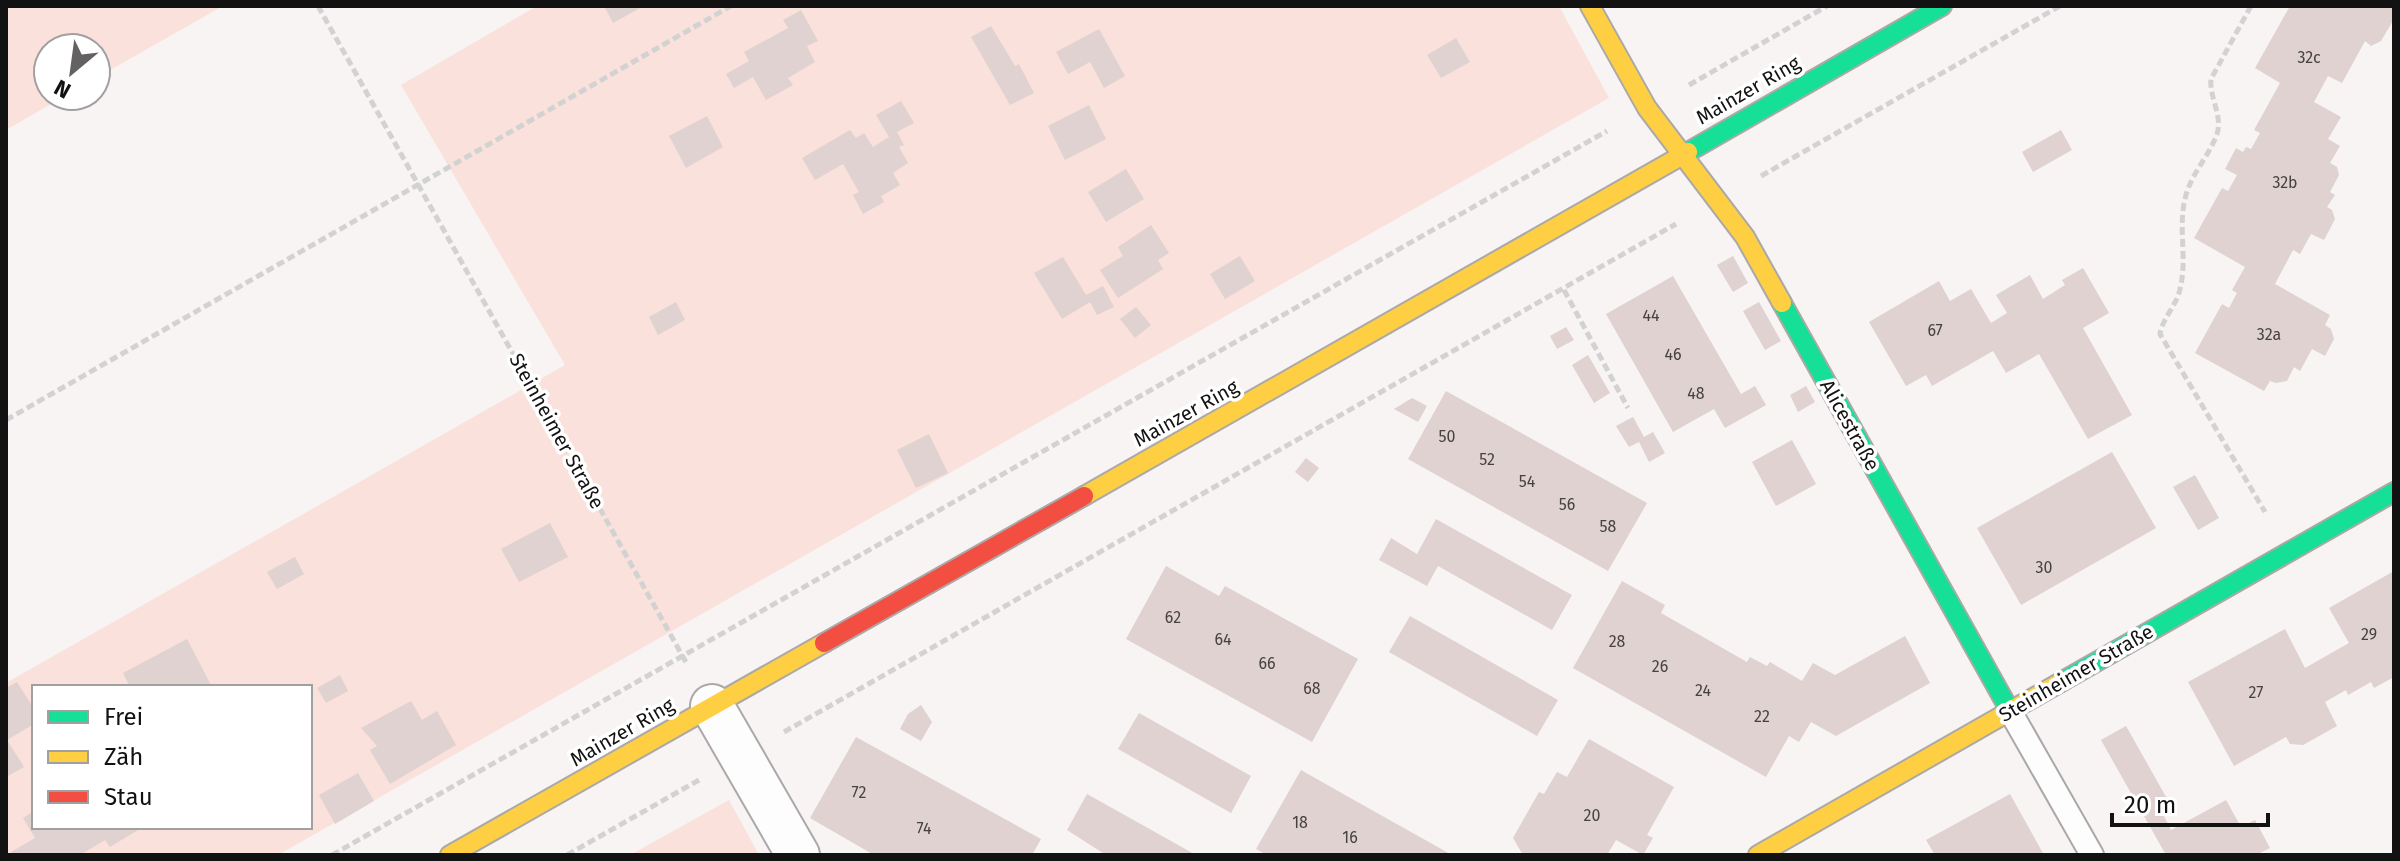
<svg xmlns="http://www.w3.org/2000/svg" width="2400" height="861" font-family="'Fira Sans',sans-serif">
<rect width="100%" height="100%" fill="#f7f4f3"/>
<g fill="#fae1dc" fill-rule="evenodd">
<polygon points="6,6 223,6 96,78 96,48 48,48 48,96 65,96 6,130"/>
<path d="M537,6h1022l50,92 -1331,757h-272v-172l559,-318 -164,-280zM34,687h276v140h-276z"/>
<polygon points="729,800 759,855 630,855"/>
</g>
<g fill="#dfd2d0">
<polygon points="604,6 644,6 613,23"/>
<polygon points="2290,6 2394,6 2394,19 2381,41 2371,46 2365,41 2342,83 2328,76 2314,102 2341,117 2328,139 2340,146 2330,163 2337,167 2339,175 2330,192 2335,195 2327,207 2332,210 2335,219 2324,240 2311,234 2300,254 2293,250 2275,284 2330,315 2325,325 2331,329 2334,339 2325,356 2312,349 2300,371 2294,367 2287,381 2276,383 2270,381 2264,391 2195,353 2222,304 2229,308 2237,293 2232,290 2245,267 2194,238 2222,188 2228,191 2237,175 2225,169 2236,148 2243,152 2246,147 2251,149 2260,133 2254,130 2280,83 2255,68"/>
<polygon points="801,10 818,41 807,46 815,62 788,78 793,85 766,100 753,77 734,88 726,74 749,61 744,52 788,28 783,20"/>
<polygon points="991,26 1015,66 1019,64 1034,93 1010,105 971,37"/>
<polygon points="1099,29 1125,76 1104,88 1090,62 1068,74 1056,52"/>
<polygon points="1456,38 1470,62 1441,78 1427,55"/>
<polygon points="901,101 914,123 897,132 904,145 899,147 908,163 893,173 900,185 881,196 884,202 863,214 853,195 859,192 843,164 815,180 802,158 850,130 856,138 864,133 873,147 889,137 876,115"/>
<polygon points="1089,105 1106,139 1065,160 1048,126"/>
<polygon points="707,116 723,147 686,168 669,136"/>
<polygon points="2061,130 2072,150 2033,172 2022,152"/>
<polygon points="1126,169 1144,199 1106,222 1088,192"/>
<polygon points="1151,225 1169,253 1158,260 1163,269 1118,298 1100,270 1123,256 1118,247"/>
<polygon points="1240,256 1255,281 1225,299 1210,274"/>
<polygon points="1733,256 1748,283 1733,292 1717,265"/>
<polygon points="1063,257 1086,295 1103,286 1114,307 1097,315 1090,302 1062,319 1034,273"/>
<polygon points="2083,268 2109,313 2083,328 2132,415 2088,439 2039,354 2006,373 1993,351 1932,386 1926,375 1906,386 1869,322 1939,281 1950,301 1971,289 1991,323 2007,313 1996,295 2030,275 2043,299 2065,285 2062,280"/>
<polygon points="1673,276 1741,394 1755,386 1766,405 1725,428 1714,409 1673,432 1606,314"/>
<polygon points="676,302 685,320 658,335 649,317"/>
<polygon points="1759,302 1781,341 1765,350 1743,311"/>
<polygon points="1136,307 1151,325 1135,338 1120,319"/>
<polygon points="1566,327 1574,340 1557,349 1550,336"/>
<polygon points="1588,355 1610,393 1594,403 1572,365"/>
<polygon points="1806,386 1815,402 1798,412 1790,395"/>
<polygon points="1446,391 1647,503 1608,571 1408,459"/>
<polygon points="1412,398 1427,406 1418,422 1394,409"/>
<polygon points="1633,417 1644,437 1653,432 1665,453 1649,462 1639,442 1629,447 1616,426"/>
<polygon points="929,434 948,473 916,488 897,450"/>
<polygon points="1792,440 1816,484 1776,506 1752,462"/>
<polygon points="2112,452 2156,528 2021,605 1977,528"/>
<polygon points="1306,458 1319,468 1308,482 1295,472"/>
<polygon points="2195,475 2219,518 2198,530 2173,487"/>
<polygon points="1436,519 1572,595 1552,630 1438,566 1427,586 1379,560 1391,538 1417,554"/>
<polygon points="550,523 568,557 519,582 501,549"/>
<polygon points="295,557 304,574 277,589 267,572"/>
<polygon points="1166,566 1219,596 1225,586 1358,659 1312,742 1126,639"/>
<polygon points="2394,571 2394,677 2374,688 2371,682 2348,695 2346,690 2325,702 2337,726 2303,745 2290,744 2286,737 2234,766 2188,682 2285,629 2305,668 2349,643 2329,608"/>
<polygon points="1622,581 1665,605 1661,613 1747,662 1750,657 1767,666 1770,662 1802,681 1813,663 1835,675 1905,636 1930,683 1836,736 1811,722 1799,742 1789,736 1766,777 1573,668"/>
<polygon points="1410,616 1558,700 1537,736 1389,652"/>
<polygon points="187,639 212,687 130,687 123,673"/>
<polygon points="340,675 348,691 326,703 317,688"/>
<polygon points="17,682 34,709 34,724 7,740 24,767 6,777 6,688"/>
<polygon points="411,701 422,720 437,711 456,745 390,784 370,750 377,746 361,728"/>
<polygon points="921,705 932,722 921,741 900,729 908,714"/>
<polygon points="1139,713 1251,776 1231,813 1118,749"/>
<polygon points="2126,726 2174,811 2164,816 2171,830 2226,800 2241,827 2255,820 2270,848 2256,855 2166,855 2101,740"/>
<polygon points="856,737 1041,839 1032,855 874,855 810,818"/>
<polygon points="1589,739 1674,787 1647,835 1653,838 1643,855 1616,840 1607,855 1523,855 1513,838 1539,792 1544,794 1557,772 1567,777"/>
<polygon points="1301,770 1345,795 1452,855 1267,855 1256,849"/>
<polygon points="358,773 374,801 335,824 319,795"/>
<polygon points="1087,794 1196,855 1106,855 1067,830"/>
<polygon points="2010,794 2044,855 1935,855 1926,840"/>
<polygon points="34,811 34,827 136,827 138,830 110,847 105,840 80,855 13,855 11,852 35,838 23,818"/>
</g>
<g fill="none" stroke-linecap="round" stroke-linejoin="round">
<defs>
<polyline id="lane" points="2010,711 2092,855"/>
<polyline id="street" points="712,706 798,855"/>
<g id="fast">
<polyline points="1688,152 1942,6"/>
<polyline points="1782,303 2010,711"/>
<polyline points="2061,682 2394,492"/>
</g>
<g id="slow">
<polyline points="1590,6 1647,108 1745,237 1782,303"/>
<polyline points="1084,496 1688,152"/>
<polyline points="450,855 824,643"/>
<polyline points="1758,855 2061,682"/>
</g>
<polyline id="jam" points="824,643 1084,496"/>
</defs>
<use href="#lane" stroke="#aba8a8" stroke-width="26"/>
<use href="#street" stroke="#aba8a8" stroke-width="46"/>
<use href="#fast" stroke="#aba8a8" stroke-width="22"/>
<use href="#slow" stroke="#aba8a8" stroke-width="22"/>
<use href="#jam" stroke="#aba8a8" stroke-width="22"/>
<g stroke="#d3d2d2" stroke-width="5" stroke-dasharray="8 4" stroke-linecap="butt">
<polyline points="318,6 687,664"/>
<path d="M2251,6l-40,73c-2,18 12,37 6,55 -8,22 -25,39 -31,61 -9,31 2,63 -6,94 -3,16 -17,28 -20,45l105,178"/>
<polyline points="1689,85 1827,6"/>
<polyline points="1761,176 2060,6"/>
<polyline points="1564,290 1628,408"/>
<polyline points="6,420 731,6"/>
<polyline points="784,732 1676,224"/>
<polyline points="332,855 1607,131"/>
<polyline points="567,855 699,780"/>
</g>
<use href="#lane" stroke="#fefdfd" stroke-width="22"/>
<use href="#street" stroke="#fefdfd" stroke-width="42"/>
<use href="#fast" stroke="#16e098" stroke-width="18"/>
<use href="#slow" stroke="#ffcf43" stroke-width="18"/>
<use href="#jam" stroke="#f24e42" stroke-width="18"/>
</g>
<g text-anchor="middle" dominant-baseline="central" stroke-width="7" stroke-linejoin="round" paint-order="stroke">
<g font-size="16" fill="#464242">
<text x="2309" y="57">32c</text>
<text x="2285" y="182">32b</text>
<text x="1651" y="315">44</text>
<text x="1935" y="330">67</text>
<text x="2269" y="334">32a</text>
<text x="1673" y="354">46</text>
<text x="1696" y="393">48</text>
<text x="1447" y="436">50</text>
<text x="1487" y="459">52</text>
<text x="1527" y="481">54</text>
<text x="1567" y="504">56</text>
<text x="1608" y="526">58</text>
<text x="2044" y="567">30</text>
<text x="1173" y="617">62</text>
<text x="2369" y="634">29</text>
<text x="1223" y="639">64</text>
<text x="1617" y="641">28</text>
<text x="1267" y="663">66</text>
<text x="1660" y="666">26</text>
<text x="1312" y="688">68</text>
<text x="1703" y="690">24</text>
<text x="2256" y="692">27</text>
<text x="1762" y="716">22</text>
<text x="859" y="792">72</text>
<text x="1592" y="815">20</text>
<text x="1300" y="822">18</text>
<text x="924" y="828">74</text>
<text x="1350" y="837">16</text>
</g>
<g font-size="20" fill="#131212" stroke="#fff">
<text transform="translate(1748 90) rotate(-30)">Mainzer Ring</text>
<text transform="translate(1186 413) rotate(-29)">Mainzer Ring</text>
<text transform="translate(1850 425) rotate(61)">Alicestraße</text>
<text transform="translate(557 431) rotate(61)">Steinheimer Straße</text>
<text transform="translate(2076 673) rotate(-30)">Steinheimer Straße</text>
<text transform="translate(622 732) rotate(-30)">Mainzer Ring</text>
</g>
</g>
<rect width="2400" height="861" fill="none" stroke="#131212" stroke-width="16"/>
<rect x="32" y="685" width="280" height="144" fill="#ffffff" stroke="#a1a0a0" stroke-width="2"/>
<rect x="48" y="711" width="40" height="12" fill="#16e098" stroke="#a1a0a0" stroke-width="2"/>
<text x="104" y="725" font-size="24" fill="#131212">Frei</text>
<rect x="48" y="751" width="40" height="12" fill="#ffcf43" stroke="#a1a0a0" stroke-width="2"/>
<text x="104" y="765" font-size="24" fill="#131212">Zäh</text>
<rect x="48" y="791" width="40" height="12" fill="#f24e42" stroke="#a1a0a0" stroke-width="2"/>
<text x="104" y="805" font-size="24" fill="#131212">Stau</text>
<g transform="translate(72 72) rotate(209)"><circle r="38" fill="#ffffff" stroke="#a1a0a0" stroke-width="2"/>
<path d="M0-6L14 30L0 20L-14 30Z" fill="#636161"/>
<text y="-12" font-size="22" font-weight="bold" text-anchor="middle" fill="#131212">N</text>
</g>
<path d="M2112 813v12h156v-12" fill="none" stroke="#131212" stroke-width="4"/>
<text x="2124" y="813" font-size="24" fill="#131212" stroke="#ffffff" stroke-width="6" paint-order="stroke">20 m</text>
</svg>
